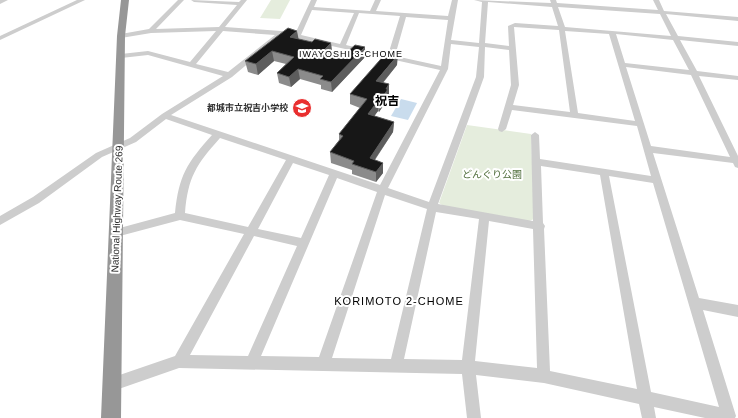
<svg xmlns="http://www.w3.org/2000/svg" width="738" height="418" font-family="Helvetica,'Noto Sans JP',sans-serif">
<rect width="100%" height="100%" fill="#fff"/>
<g fill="#e5eddd">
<polygon points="271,0 290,0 280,19 260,18"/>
<polygon points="467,125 531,134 534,219 529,221 445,207 439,203"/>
</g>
<polygon fill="#c9dced" points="401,99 417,103 408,120 391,116"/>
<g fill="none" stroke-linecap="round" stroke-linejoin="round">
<g fill="#cdcdcd" fill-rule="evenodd">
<polygon points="0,0 8,0 0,4"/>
<polygon points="77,0 85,0 0,40 0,36"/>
<path d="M178,0h6l-28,29 63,-2 18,-22 -43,-3 -3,-2 48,2 2,-2h6l-22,27 56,4 14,3 16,-34h6l-3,7 56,4 5,-11h6l-5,11 72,5 4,-16h6l-7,40 28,3 3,-41 -8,-2 77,3 -1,-3h6l1,3 101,7 -5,-10h6l5,11 74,6v4l-72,-7 12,22 60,6v4l-58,-6 17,31 41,5v4l-39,-4 39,80v12l-3,-1 -2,-4 -80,-10 46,145 39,7v12l-35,-7 33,106 -1,2h-30l-51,-11 2,11h-14l-3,-14 -95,-21 -68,-8 5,43h-14l-5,-44 -283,-6 -66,23 -5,-2 -2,-5 2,-5 67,-23 69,-122 -64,-14 -64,17 -4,-1 -1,-3 1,-3 4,-1 59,-16c4,-38 12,-50 37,-78l-46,-16 -30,23 -34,15 -63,46 -39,22v-9l33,-19 63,-44 34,-15 32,-24 61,-38 -75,-21 -27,3 -3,-2 3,-2 27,-3 42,11 26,-31 -65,2 -30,5 -3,-2 3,-2 28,-5zM488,2l64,5 6,19 -43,-3 -7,3 1,20 -24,-3zM558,7l102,7 11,22 -106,-9zM312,10l42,3 -14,31 -39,-9zM359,13l41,3 -12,39 -42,-10zM406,17l42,3 -7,46 -46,-10zM514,27l45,3 11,82 -57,-7 6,-20zM223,31l52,4 -47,37 -32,-8zM565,31l44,3 26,87 -57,-8zM616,34l57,6 16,30 -64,-7zM282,35l158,35 -60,115 -209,-70 61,-38zM451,44l28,3 -3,30 -47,125 -41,-14 60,-119zM485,47l24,3 2,35 -13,44 1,2 3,1 4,-3 6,-19 125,16 14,50 -111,-17 -1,-24 -4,-3 -4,3 2,86 -95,-17 46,-127zM626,67l65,8 39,82 -79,-11zM220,138l66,22 -38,67 -63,-14c3,-36 11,-48 35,-75zM293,163l36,12 -28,63 -43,-9zM541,166l59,9 37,214 -87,-18 -6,-142 1,-3 -2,-3zM609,176l44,7 66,224 -68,-15zM337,178l40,14 -58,165 -58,-1zM385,195l42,14 -36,150 -59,-1zM436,212l43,7 -17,141 -58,-1zM489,221l44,8 4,139 -62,-7zM254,236l43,10 -49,110 -58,-1z"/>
</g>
<polygon fill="#979797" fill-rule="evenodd" points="121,0 129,0 125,36 121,418 101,418 117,36"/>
</g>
<g fill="#8b8b8b">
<polygon points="298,39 312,42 331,43 332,52 344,55 365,57 332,92 321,89 321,85 300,79 291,87 279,83 277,73 286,64 274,61 258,75 248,72 245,61"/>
<polygon points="397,65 383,83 389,84 389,95 388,96 387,100 379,112 378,111 374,116 394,122 393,132 375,160 383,163 383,173 376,182 352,174 352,170 331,163 330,152 339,140 339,134 360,108 350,104 350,94"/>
</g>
<g fill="#5d5d5d">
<polygon points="297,31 299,41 290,37"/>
<polygon points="331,43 332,53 324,50"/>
<polygon points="365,47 365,57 332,92 331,82"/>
<polygon points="272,51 274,61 258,75 256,64"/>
<polygon points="398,55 397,65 375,92 376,81"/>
<polygon points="298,69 300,79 291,87 289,77"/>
<polygon points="389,84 389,95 388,96 387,100 379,112 380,101"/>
<polygon points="378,101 378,111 368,125 368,114"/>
<polygon points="394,122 393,132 369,168 370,158"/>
<polygon points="383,163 383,173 376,182 376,172"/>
</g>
<g fill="#171717" stroke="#5d5d5d">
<polygon points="288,28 297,31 290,37 312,42 315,39 331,43 324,50 344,55 355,45 365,47 331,82 320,79 323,76 298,69 289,77 277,73 294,57 272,51 256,64 245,61"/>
<polygon points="387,52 398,55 376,81 389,84 386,89 388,89 380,101 378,101 368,114 394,122 370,158 383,163 376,172 352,164 354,161 330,152 343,136 339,134 367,99 350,94"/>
</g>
<defs>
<symbol id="school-disc" viewBox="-11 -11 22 22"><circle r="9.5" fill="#e92f2f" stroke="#fff"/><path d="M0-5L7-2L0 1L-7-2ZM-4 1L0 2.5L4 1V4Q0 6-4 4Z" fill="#fff"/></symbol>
</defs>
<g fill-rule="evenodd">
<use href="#school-disc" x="291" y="97" width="22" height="22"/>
</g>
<g text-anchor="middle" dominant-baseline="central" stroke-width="4" stroke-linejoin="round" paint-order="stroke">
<g font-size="9" letter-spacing="1" fill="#000" stroke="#fff">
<text x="351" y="54">IWAYOSHI 3-CHOME</text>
</g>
<g font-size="9" font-weight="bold" fill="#303030" stroke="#fff" text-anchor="end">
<text x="288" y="108">都城市立祝吉小学校</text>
</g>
<g font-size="10" fill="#4f6d3b" stroke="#fff">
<text x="492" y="174">どんぐり公園</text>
</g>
<g font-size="10" fill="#303030" stroke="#fff">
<text transform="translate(117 209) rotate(-88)">National Highway Route 269</text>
</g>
<g font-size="11" letter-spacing="1" fill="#000" stroke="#fff">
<text x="399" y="301">KORIMOTO 2-CHOME</text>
</g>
<g font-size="12" font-weight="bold" fill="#000" stroke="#fff">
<text x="387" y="101">祝吉</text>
</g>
</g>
</svg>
